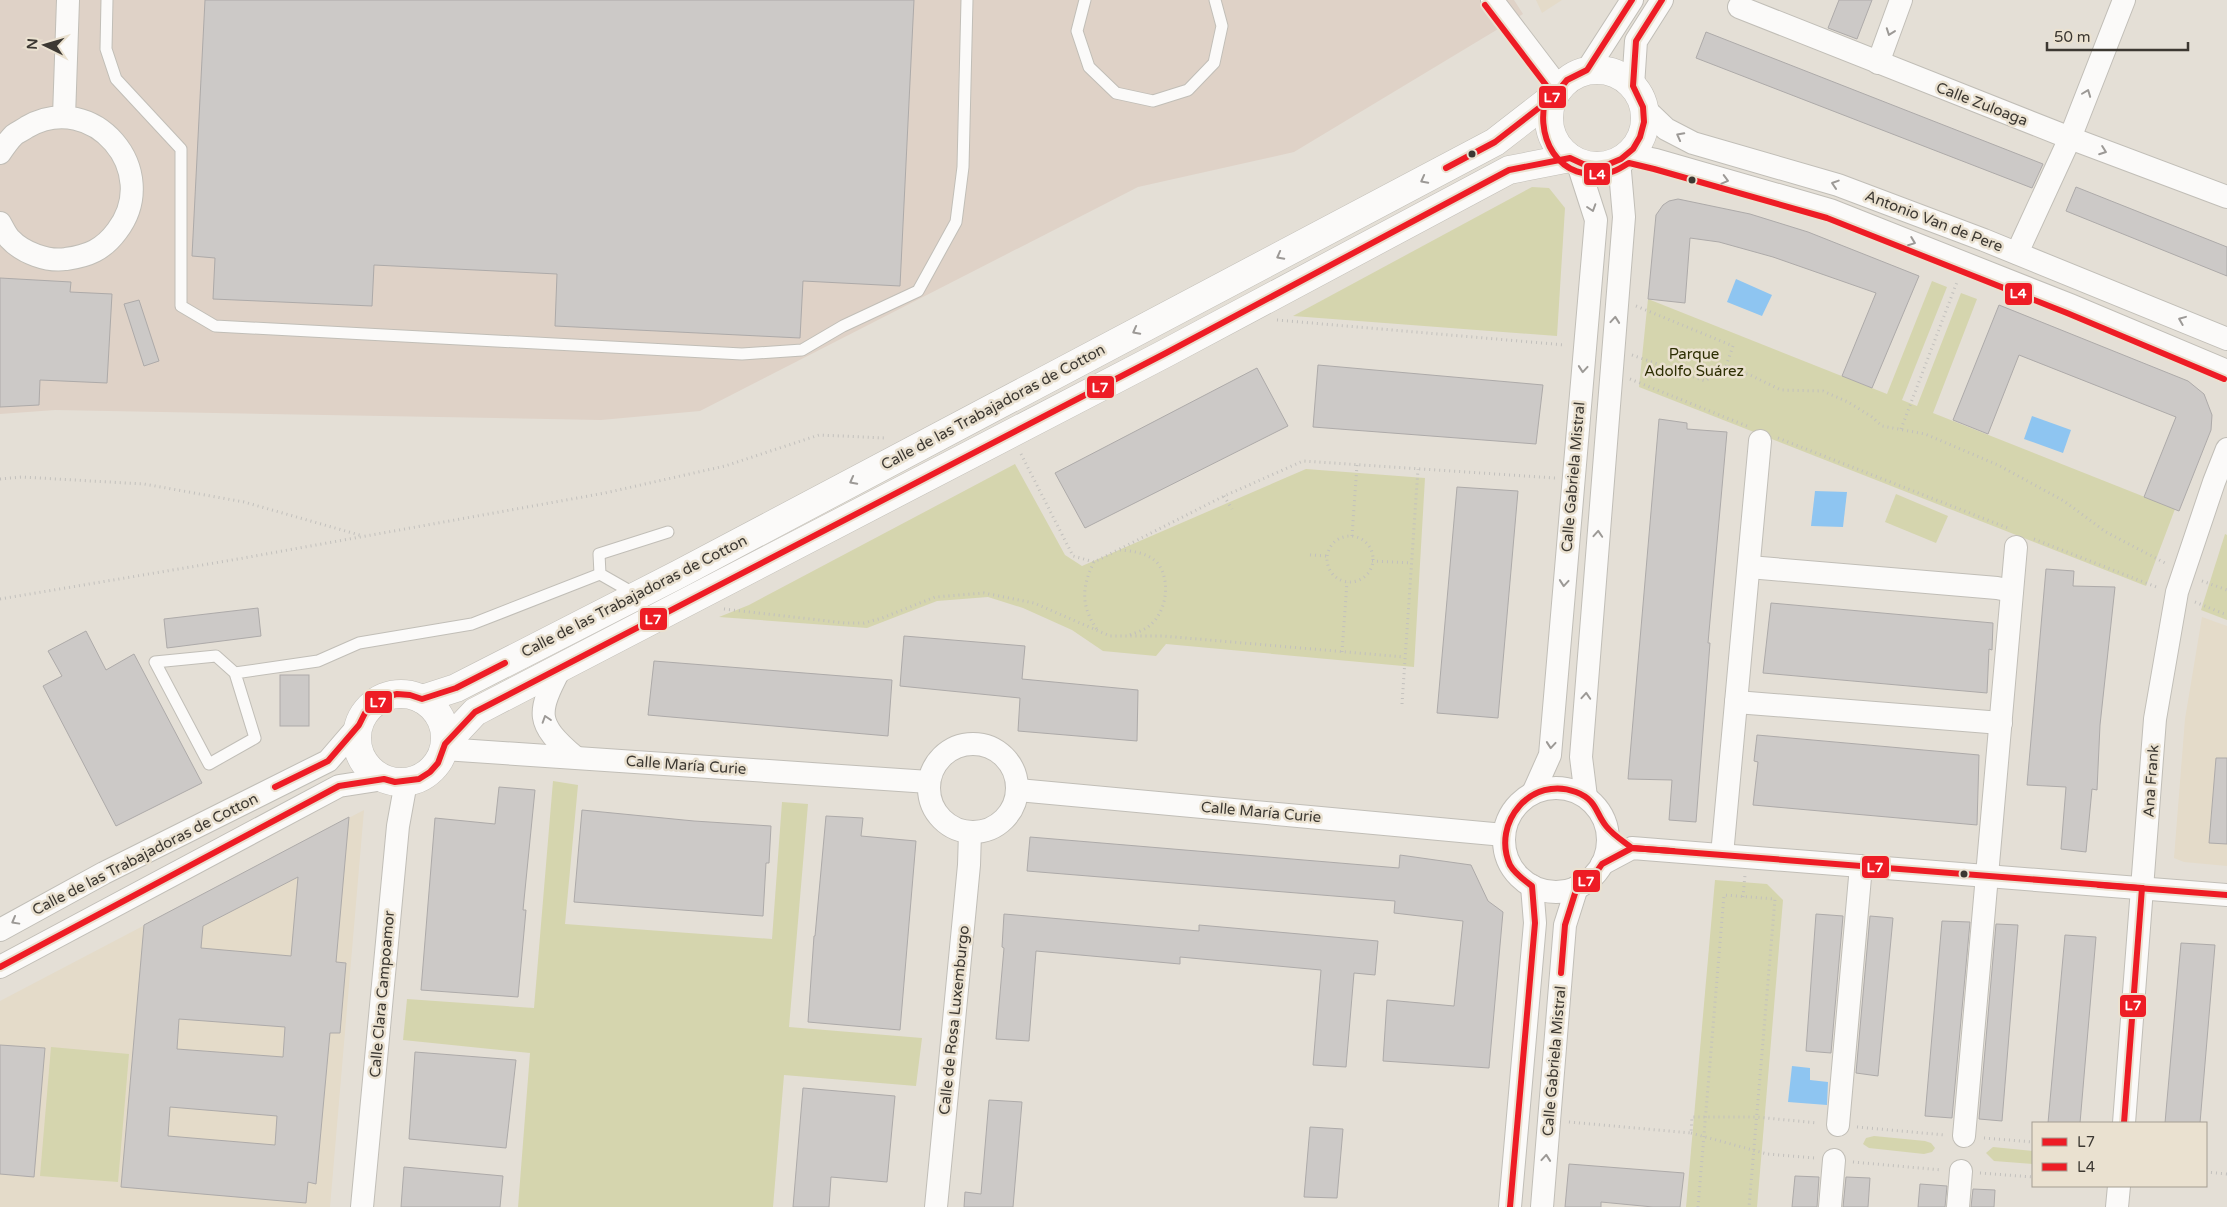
<svg xmlns="http://www.w3.org/2000/svg" width="2227" height="1207" font-family="'Varela Round',sans-serif">
<rect width="100%" height="100%" fill="#e4dfd6"/>
<g fill="#e4dbc9">
<polygon points="1536,0 1562,0 1542,13"/>
<polygon points="2202,617 2227,626 2227,866 2184,862 2174,858 2185,719"/>
<polygon points="364,810 330,1207 0,1207 0,1001"/>
</g>
<polygon fill="#dfd2c7" points="0,0 1514,0 1523,14 1294,152 1138,187 700,411 601,420 55,410 0,414"/>
<g fill="#d5d5ae">
<polygon points="1532,187 1549,188 1565,208 1557,336 1293,316"/>
<polygon points="1932,281 1947,287 1902,400 1917,406 1961,293 1977,299 1933,413 2175,509 2146,586 1639,387 1648,299 1887,394"/>
<polygon points="1015,464 1065,555 1082,566 1306,469 1425,478 1414,667 1166,644 1156,656 1103,651 1072,630 1023,608 988,597 937,601 867,628 719,617 749,605"/>
<polygon points="1896,494 1948,516 1936,543 1885,522"/>
<polygon points="2225,534 2227,535 2227,620 2201,610"/>
<polygon points="553,781 578,785 565,924 772,939 782,802 808,804 789,1027 922,1038 916,1086 784,1075 773,1207 518,1207 530,1053 403,1040 407,999 534,1008"/>
<polygon points="1715,880 1767,884 1783,900 1757,1207 1686,1207"/>
<polygon points="51,1047 129,1054 118,1182 40,1176"/>
<polygon points="1874,1136 1925,1141 1931,1143 1935,1148 1932,1152 1924,1154 1869,1148 1863,1144 1866,1138"/>
<polygon points="1993,1147 2033,1151 2033,1164 1994,1161 1986,1153"/>
</g>
<g fill="#8ec5f1">
<polygon points="1736,279 1772,295 1762,316 1727,302"/>
<polygon points="2032,416 2071,430 2063,453 2024,439"/>
<polygon points="1815,491 1847,492 1843,527 1811,526"/>
<polygon points="1792,1066 1810,1068 1810,1080 1828,1082 1827,1105 1788,1102"/>
</g>
<g fill="#ccc9c7" stroke="#adaaa9" fill-rule="evenodd">
<polygon points="205,0 914,0 900,286 803,281 800,338 555,326 557,274 374,265 372,306 213,299 215,258 192,256"/>
<polygon points="1839,0 1872,0 1857,39 1828,28"/>
<polygon points="1706,32 2043,164 2032,188 1696,58"/>
<polygon points="2076,187 2227,247 2227,276 2066,211"/>
<polygon points="1678,199 1750,214 1808,232 1919,276 1872,388 1842,376 1876,293 1773,257 1719,242 1690,238 1685,303 1648,299 1656,215 1663,205 1669,201"/>
<polygon points="0,278 71,282 70,292 112,294 107,383 40,380 39,405 0,407"/>
<polygon points="139,300 159,361 144,366 124,304"/>
<polygon points="1999,305 2188,381 2204,394 2212,415 2211,430 2179,511 2144,497 2176,417 2019,355 1988,434 1953,420"/>
<polygon points="1318,365 1543,385 1536,444 1313,427"/>
<polygon points="1257,368 1288,426 1085,528 1055,473"/>
<polygon points="1659,419 1687,423 1687,429 1727,432 1708,643 1710,643 1696,822 1669,820 1672,780 1628,779"/>
<polygon points="1457,487 1518,491 1498,718 1437,713"/>
<polygon points="2046,569 2074,571 2073,586 2115,587 2100,725 2097,790 2092,789 2086,852 2061,849 2066,787 2027,785"/>
<polygon points="1771,603 1993,623 1992,650 1989,649 1987,693 1763,673"/>
<polygon points="258,608 261,636 167,648 164,619"/>
<polygon points="86,631 106,670 134,654 202,783 116,826 43,686 62,676 48,651"/>
<polygon points="904,636 1025,646 1022,679 1138,690 1137,741 1018,731 1020,698 900,686"/>
<polygon points="654,661 892,680 888,736 648,715"/>
<rect x="280" y="675" width="29" height="51"/>
<polygon points="1757,735 1979,755 1977,825 1753,805 1758,762 1754,761"/>
<polygon points="2216,758 2227,758 2227,844 2209,843"/>
<polygon points="499,787 535,790 523,910 526,910 518,997 421,990 435,818 495,824"/>
<polygon points="582,810 694,821 771,826 769,863 766,863 763,916 574,902"/>
<polygon points="826,816 863,818 861,836 916,841 900,1030 808,1022 814,936 815,936"/>
<path d="M349,817l-13,145 10,1 -6,70h-10l-14,151 -8,-2 -2,21 -185,-16 23,-262zM298,877l-7,79 -90,-8 2,-22zM179,1019l106,8 -2,30 -106,-8zM170,1107l107,9 -2,29 -107,-9z"/>
<polygon points="1030,837 1399,868 1400,855 1471,865 1488,901 1503,912 1489,1068 1383,1061 1387,1000 1454,1006 1463,921 1394,913 1395,901 1027,871"/>
<polygon points="1004,914 1199,931 1199,925 1378,941 1375,975 1354,973 1346,1067 1313,1065 1321,970 1180,957 1180,964 1036,951 1029,1041 996,1039 1004,948 1002,947"/>
<polygon points="1816,914 1843,916 1831,1053 1806,1051"/>
<polygon points="1870,916 1893,918 1878,1076 1856,1073"/>
<polygon points="1942,921 1970,922 1952,1118 1925,1116"/>
<polygon points="1996,924 2018,925 2002,1121 1979,1119"/>
<polygon points="2065,935 2096,937 2080,1123 2048,1123"/>
<polygon points="2181,943 2215,945 2200,1123 2165,1123"/>
<polygon points="0,1045 45,1048 34,1177 0,1174"/>
<polygon points="415,1052 516,1060 506,1148 409,1139"/>
<polygon points="803,1088 895,1096 887,1182 831,1177 829,1207 793,1207"/>
<polygon points="989,1100 1022,1102 1013,1207 964,1207 965,1192 981,1194"/>
<polygon points="1310,1127 1343,1129 1337,1198 1304,1197"/>
<polygon points="1569,1164 1684,1173 1680,1207 1653,1207 1601,1202 1601,1207 1565,1207"/>
<polygon points="404,1167 503,1176 500,1207 401,1207"/>
<polygon points="1795,1176 1819,1177 1817,1207 1792,1207"/>
<polygon points="1846,1177 1870,1178 1868,1207 1843,1207"/>
<polygon points="1920,1184 1947,1186 1945,1207 1918,1207"/>
<polygon points="1973,1189 1995,1190 1994,1207 1971,1207"/>
</g>
<g fill="none" stroke-linecap="round" stroke-linejoin="round">
<defs>
<g id="lane">
<polyline points="107,0 106,49 116,79 181,149 181,306 215,326 742,354 802,350 843,326 918,291 956,222 963,167 967,0"/>
<polyline points="1085,0 1077,31 1089,67 1116,93 1153,101 1188,90 1214,63 1222,26 1215,0"/>
<polyline points="635,594 600,574 599,554 668,532"/>
<polyline points="235,673 255,738 209,764 155,662 216,656 235,673 318,661 359,643 472,624 600,574"/>
</g>
<g id="street">
<polyline points="1492,0 1559,88"/>
<polyline points="1739,7 2070,138 2227,197"/>
<polyline points="1878,63 1901,0"/>
<polyline points="1587,70 1632,0"/>
<polyline points="1633,86 1636,41 1662,0"/>
<polyline points="1643,107 1666,129 1693,143 1838,185 1984,240 2227,339"/>
<polyline points="64,117 68,0"/>
<path d="M0,153c4,-6 9,-13 14,-18 4,-3 9,-5 13,-8 66,-38 136,44 90,104 -14,19 -29,25 -51,28 -18,3 -43,-6 -56,-20 -4,-4 -7,-11 -10,-16"/>
<polyline points="1627,154 1656,160 1830,210 2070,305 2227,371"/>
<polyline points="2017,253 2070,138 2124,0"/>
<polyline points="1749,567 1997,588 2012,591"/>
<path d="M560,669c-23,44 -25,54 15,88"/>
<polyline points="1736,702 2001,723"/>
<circle cx="973" cy="788" r="44"/>
<polyline points="444,749 929,782"/>
<circle cx="1556" cy="840" r="52"/>
<polyline points="1018,790 1504,835"/>
<polyline points="1533,793 1550,755 1596,220 1577,161"/>
<polyline points="1586,797 1581,757 1624,217 1619,160"/>
<polyline points="1722,855 1760,441"/>
<polyline points="1602,864 1632,848 2227,895"/>
<polyline points="0,930 104,873 328,761 359,725"/>
<polyline points="0,967 339,786 384,779"/>
<polyline points="2124,1123 2155,719 2177,592 2214,482 2227,449"/>
<polyline points="1838,1125 1861,866"/>
<polyline points="1964,1136 2016,547"/>
<polyline points="362,1207 398,826 406,782"/>
<polyline points="936,1207 969,865 970,832"/>
<polyline points="1510,1207 1535,923 1532,886"/>
<polyline points="1542,1207 1565,925 1577,887"/>
<polyline points="1830,1207 1834,1160"/>
<polyline points="1958,1207 1961,1171"/>
<polyline points="2117,1207 2119,1186"/>
</g>
<g id="secondary">
<circle cx="1597" cy="118" r="48"/>
<circle cx="401" cy="738" r="44"/>
<polyline points="422,699 456,688 679,574 1495,142 1553,97"/>
<polyline points="445,744 475,712 1166,353 1509,170 1570,158"/>
</g>
</defs>
<use href="#lane" stroke="#c1beb7" stroke-width="13"/>
<use href="#street" stroke="#c1beb7" stroke-width="24"/>
<use href="#secondary" stroke="#c1beb7" stroke-width="29"/>
<g stroke="#c2c0bd" stroke-width="3" stroke-dasharray="1 4" stroke-linecap="butt">
<polyline points="1636,306 1733,346 1726,366"/>
<polyline points="1277,320 1565,345"/>
<polyline points="1632,355 1705,381 1726,366 1750,375 1781,390 1823,391 1848,402 1872,417 1882,426 1925,434 1998,465 2064,501 2106,532 2165,563"/>
<polyline points="1630,379 1747,426"/>
<polyline points="1901,429 1957,282"/>
<polyline points="1778,438 2008,528"/>
<polyline points="1021,454 1073,556 1094,562 1222,497 1303,461 1555,478"/>
<polyline points="0,479 22,477 144,484 244,502 363,536"/>
<polyline points="1224,496 1232,509"/>
<polyline points="1352,536 1357,465"/>
<circle cx="1350" cy="559" r="23"/>
<polyline points="2034,539 2159,588"/>
<path d="M1120,550c13,1 30,3 39,15 12,18 7,48 -10,61 -6,5 -15,7 -22,10"/>
<polyline points="1310,555 1327,556"/>
<polyline points="1372,561 1411,563"/>
<path d="M1094,562c-13,26 -13,45 4,69"/>
<polyline points="2202,581 2227,590"/>
<polyline points="0,599 238,559 605,493 725,466 819,435 886,438"/>
<polyline points="2195,602 2227,615"/>
<polyline points="724,609 845,623 864,623 882,618 935,597 984,593 1034,603 1110,636 1163,636 1404,657"/>
<polyline points="1342,652 1347,582"/>
<polyline points="1402,704 1418,469"/>
<polyline points="1743,897 1745,875"/>
<polyline points="1569,1122 1691,1133 1692,1117 1756,1117 1818,1123"/>
<polyline points="1857,1127 1945,1135"/>
<polyline points="1691,1133 1767,1154 1815,1158"/>
<polyline points="1984,1138 2033,1142"/>
<polyline points="1853,1162 1942,1170"/>
<polyline points="2206,1172 2227,1174"/>
<polyline points="1980,1173 2033,1177"/>
<polyline points="1698,1207 1724,895 1775,899 1749,1207"/>
</g>
<use href="#lane" stroke="#fbfaf9" stroke-width="11"/>
<use href="#street" stroke="#fbfaf9" stroke-width="22"/>
<use href="#secondary" stroke="#fbfaf9" stroke-width="28"/>
<defs>
<g id="bus-1">
<polyline points="1446,168 1495,142 1553,97 1567,80 1587,70 1632,0"/>
<polyline points="275,787 328,761 359,725 365,713 385,697 397,694 410,695 422,699 456,688 505,663"/>
<polyline points="2099,885 2227,895"/>
<polyline points="0,967 339,786 384,779 395,782 419,779 430,772 438,763 445,744 475,712 1166,353 1509,170 1570,158 1583,164 1596,166 1609,164 1621,159 1633,149 1640,137 1644,122 1643,107 1633,86 1636,41 1662,0"/>
<polyline points="1561,973 1565,925 1577,887 1593,877 1602,864 1632,848 1673,851"/>
<polyline points="2124,1123 2142,888"/>
<path d="M1510,1207l25,-284 -3,-37c-8,-6 -17,-12 -22,-21 -19,-43 22,-90 66,-73 21,8 19,20 30,34 7,9 17,15 26,22l510,40"/>
</g>
<path id="bus-2" d="M1485,5l64,84c-19,46 10,97 62,83 6,-1 12,-6 18,-9l25,6 173,49 240,95 157,66"/>
</defs>
<use href="#bus-1" stroke="#eae1d0" stroke-width="10"/>
<use href="#bus-2" stroke="#eae1d0" stroke-width="10"/>
<use href="#bus-1" stroke="#ee1c25" stroke-width="6"/>
<use href="#bus-2" stroke="#ee1c25" stroke-width="6"/>
</g>
<defs><path id="oneway-chevron" d="M-2-3.5L2.5 0L-2 3.5" fill="none" stroke-width="1.6" stroke-linecap="round" stroke-linejoin="round" transform="scale(1.25)"/></defs>
<g stroke="#9c9996">
<use href="#oneway-chevron" transform="translate(1890 32) rotate(110)"/>
<use href="#oneway-chevron" transform="translate(2087 93) rotate(-69)"/>
<use href="#oneway-chevron" transform="translate(1680 136) rotate(-152)"/>
<use href="#oneway-chevron" transform="translate(2103 151) rotate(20)"/>
<use href="#oneway-chevron" transform="translate(1424 180) rotate(152)"/>
<use href="#oneway-chevron" transform="translate(1725 180) rotate(15)"/>
<use href="#oneway-chevron" transform="translate(1835 184) rotate(-162)"/>
<use href="#oneway-chevron" transform="translate(1592 208) rotate(72)"/>
<use href="#oneway-chevron" transform="translate(1912 242) rotate(21)"/>
<use href="#oneway-chevron" transform="translate(1280 256) rotate(152)"/>
<use href="#oneway-chevron" transform="translate(1615 320) rotate(-85)"/>
<use href="#oneway-chevron" transform="translate(2182 320) rotate(-158)"/>
<use href="#oneway-chevron" transform="translate(1136 331) rotate(152)"/>
<use href="#oneway-chevron" transform="translate(1583 369) rotate(95)"/>
<use href="#oneway-chevron" transform="translate(853 481) rotate(152)"/>
<use href="#oneway-chevron" transform="translate(1598 534) rotate(-86)"/>
<use href="#oneway-chevron" transform="translate(1564 583) rotate(95)"/>
<use href="#oneway-chevron" transform="translate(1586 696) rotate(-86)"/>
<use href="#oneway-chevron" transform="translate(546 719) rotate(-108)"/>
<use href="#oneway-chevron" transform="translate(1551 745) rotate(95)"/>
<use href="#oneway-chevron" transform="translate(15 921) rotate(151)"/>
<use href="#oneway-chevron" transform="translate(1546 1158) rotate(-85)"/>
</g>
<g fill="#3c3832" stroke="#eae1d0" stroke-width="2">
<circle cx="1472" cy="154" r="4.5"/>
<circle cx="1692" cy="180" r="4.5"/>
<circle cx="1964" cy="874" r="4.5"/>
</g>
<g text-anchor="middle" dominant-baseline="central" stroke-width="5" stroke-linejoin="round" paint-order="stroke">
<g font-size="15" fill="#3c3832" stroke="#eae1d0">
<text transform="translate(1982 104) rotate(21)">Calle Zuloaga</text>
<text transform="translate(1934 221) rotate(21)">Antonio Van de Pere</text>
<text transform="translate(993 407) rotate(-28)">Calle de las Trabajadoras de Cotton</text>
<text transform="translate(1573 477) rotate(-85)">Calle Gabriela Mistral</text>
<text transform="translate(634 596) rotate(-27)">Calle de las Trabajadoras de Cotton</text>
<text transform="translate(686 765) rotate(4)">Calle María Curie</text>
<text transform="translate(2151 781) rotate(-86)">Ana Frank</text>
<text transform="translate(1261 812) rotate(5)">Calle María Curie</text>
<text transform="translate(145 854) rotate(-27)">Calle de las Trabajadoras de Cotton</text>
<text transform="translate(382 994) rotate(-85)">Calle Clara Campoamor</text>
<text transform="translate(954 1020) rotate(-84)">Calle de Rosa Luxemburgo</text>
<text transform="translate(1554 1061) rotate(-85)">Calle Gabriela Mistral</text>
</g>
<g font-size="15" fill="#2e2f03" stroke="#eae1d0">
<text x="1694" y="354">Parque<tspan x="1694" dy="17">Adolfo Suárez</tspan></text>
</g>
</g>
<g stroke="#eae1d0" stroke-width="2">
<rect x="1538" y="85" width="29" height="24" rx="5" fill="#ee1c25"/>
<rect x="1583" y="162" width="28" height="24" rx="5" fill="#ee1c25"/>
<rect x="2004" y="282" width="29" height="24" rx="5" fill="#ee1c25"/>
<rect x="1086" y="375" width="29" height="24" rx="5" fill="#ee1c25"/>
<rect x="639" y="607" width="29" height="24" rx="5" fill="#ee1c25"/>
<rect x="364" y="690" width="29" height="24" rx="5" fill="#ee1c25"/>
<rect x="1861" y="855" width="29" height="24" rx="5" fill="#ee1c25"/>
<rect x="1572" y="869" width="29" height="24" rx="5" fill="#ee1c25"/>
<rect x="2119" y="994" width="28" height="24" rx="5" fill="#ee1c25"/>
</g>
<g font-size="14" text-anchor="middle" font-weight="bold" fill="#fff">
<text x="1552" y="102">L7</text>
<text x="1597" y="179">L4</text>
<text x="2018" y="298">L4</text>
<text x="1100" y="392">L7</text>
<text x="653" y="624">L7</text>
<text x="378" y="707">L7</text>
<text x="1875" y="872">L7</text>
<text x="1586" y="886">L7</text>
<text x="2133" y="1010">L7</text>
</g>
<rect x="2032" y="1122" width="175" height="65" fill="#eae1d0" stroke="#a49d91"/>
<rect x="2042" y="1138" width="25" height="8" fill="#ee1c25" stroke="#a49d91"/>
<text x="2077" y="1147" font-size="15" fill="#3c3832">L7</text>
<rect x="2042" y="1163" width="25" height="8" fill="#ee1c25" stroke="#a49d91"/>
<text x="2077" y="1172" font-size="15" fill="#3c3832">L4</text>
<g transform="translate(45 45) rotate(275)" stroke="#eae1d0" stroke-width="4" paint-order="stroke">
<path d="M0-4L9 19L0 12L-9 19Z" fill="#3c3832"/>
<text y="-8" font-size="14" font-weight="bold" text-anchor="middle" fill="#3c3832">N</text>
</g>
<path d="M2047 42v8h141v-8" fill="none" stroke="#3c3832" stroke-width="2.5"/>
<text x="2054" y="42" font-size="15" fill="#3c3832" stroke="#eae1d0" stroke-width="4" paint-order="stroke">50 m</text>
</svg>
